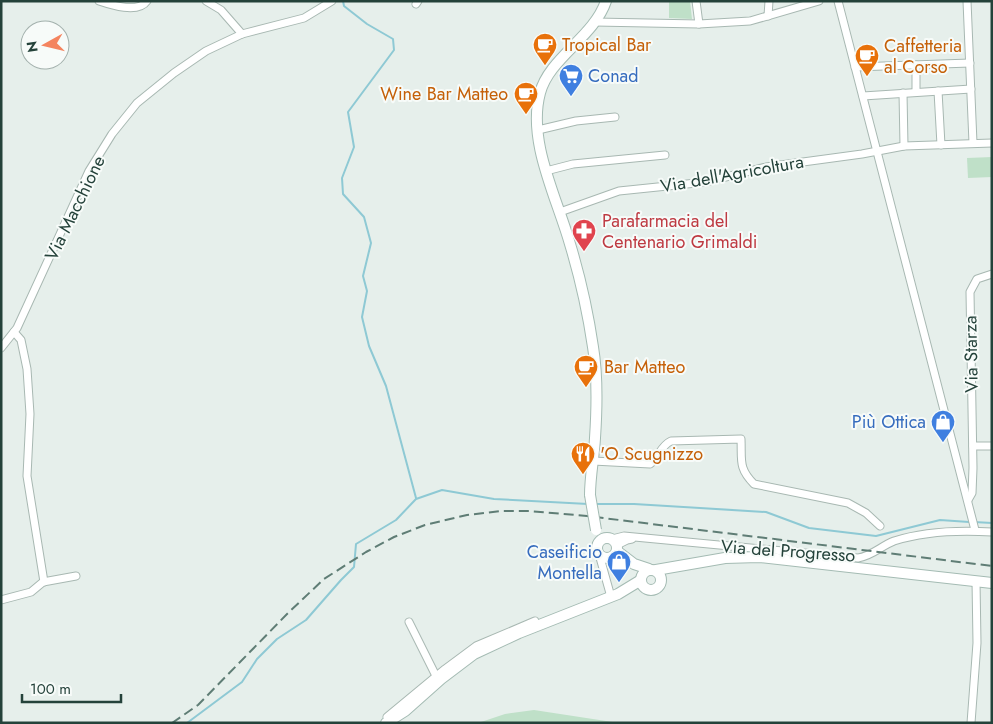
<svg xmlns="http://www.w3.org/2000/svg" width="993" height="724" font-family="Jost,sans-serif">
<rect width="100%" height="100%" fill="#e6efeb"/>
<g fill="#bfe0c8">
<polygon points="669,1 690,1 692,19 669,18"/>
<polygon points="992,157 992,177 968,178 967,158"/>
<polygon points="534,710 619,723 478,723 505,714"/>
</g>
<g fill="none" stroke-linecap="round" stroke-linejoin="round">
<g stroke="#8ec9d4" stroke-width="2">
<polyline points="343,1 344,6 367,24 393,39 394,50 348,112 354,147 342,178 343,194 364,217 371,243 363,276 367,291 362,317 369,346 386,386 416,498"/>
<polyline points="595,504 634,504 766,512 809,528 876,536 940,520 969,522"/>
<polyline points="974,522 992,523"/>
<polyline points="187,723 242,682 257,659 277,639 306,620 341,580 354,567 356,544 396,520 416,499 442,490 494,499 588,504"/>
</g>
<defs>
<g id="street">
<path d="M99,1c12,4 39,13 48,0"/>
<polyline points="206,1 221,10 242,34"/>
<polyline points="696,1 699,24"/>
<polyline points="838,1 975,530"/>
<polyline points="967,1 973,143"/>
<polyline points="416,4 418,1"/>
<polyline points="768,16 769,1"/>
<polyline points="595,22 699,24 750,21 819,1"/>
<polyline points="916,65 916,92"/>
<polyline points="855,67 970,63"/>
<polyline points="938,91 941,145"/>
<polyline points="903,93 904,146"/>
<polyline points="863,96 971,89"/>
<polyline points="538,130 576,121 615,117"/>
<polyline points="546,171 573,164 665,155"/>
<polyline points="560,212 619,191 706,182 766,167 862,154 904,146 992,143"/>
<polyline points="14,332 21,340 27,369 30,414 27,476 44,582"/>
<polyline points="1,348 17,328 89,171 112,134 137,103 174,73 206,51 242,34 304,18 332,1"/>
<polyline points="973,446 992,446"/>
<path d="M593,461l57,3c9,-6 10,-18 21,-23l70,-2c1,21 -3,29 13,45l94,19 18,10 14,13"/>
<polyline points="968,500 972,493 973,468 970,292 977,279 992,274"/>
<path d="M612,539l12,-3 234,22c14,-2 23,-12 36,-17 31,-10 65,-11 98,-9"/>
<polyline points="617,545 627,540 632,539"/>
<polyline points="599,554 611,597"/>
<polyline points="1,600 31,592 43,582 76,576"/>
<polyline points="409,622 436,676"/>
<polyline points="387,717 445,669 476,646 535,621"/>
<polyline points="971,723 977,643 976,581"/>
</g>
<g id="secondary">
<path d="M590,495c0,-19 4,-38 5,-57 2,-30 3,-61 -2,-91 -5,-34 -13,-70 -23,-103 -13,-46 -43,-103 -30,-151 9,-35 54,-56 66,-92"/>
<circle cx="607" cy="548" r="10"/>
<polyline points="617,551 634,564 649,569"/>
<circle cx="651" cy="580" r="10"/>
<polyline points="656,570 725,558 759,557 992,583"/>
<polyline points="386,723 405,711 441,679 474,654 519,633 618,594 641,580"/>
</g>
</defs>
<use href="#street" stroke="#a8b8b2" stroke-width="9"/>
<use href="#secondary" stroke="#a4bbb3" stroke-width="12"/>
<use href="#street" stroke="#fff" stroke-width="7"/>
<use href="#secondary" stroke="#fff" stroke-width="10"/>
<polyline stroke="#5f7d75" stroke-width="2" stroke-dasharray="10 5" stroke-linecap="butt" points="172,723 198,705 288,613 324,579 366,552 394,537 425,525 467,515 502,511 529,511 587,516 992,566"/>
<defs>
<polyline id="secondary-bridge" points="590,495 596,530"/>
</defs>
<use href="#secondary-bridge" stroke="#a4bbb3" stroke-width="12" stroke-linecap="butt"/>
<use href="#secondary-bridge" stroke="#fff" stroke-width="10"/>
</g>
<defs>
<symbol id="cafe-pin" viewBox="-11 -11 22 30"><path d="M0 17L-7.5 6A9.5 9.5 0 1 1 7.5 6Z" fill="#e8710a" stroke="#f7fbf9"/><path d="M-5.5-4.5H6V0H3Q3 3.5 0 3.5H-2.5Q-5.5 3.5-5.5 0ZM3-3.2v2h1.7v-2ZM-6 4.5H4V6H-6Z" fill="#fff"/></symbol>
<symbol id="supermarket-pin" viewBox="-11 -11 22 30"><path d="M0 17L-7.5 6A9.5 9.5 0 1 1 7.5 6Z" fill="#3f7fe0" stroke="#f7fbf9"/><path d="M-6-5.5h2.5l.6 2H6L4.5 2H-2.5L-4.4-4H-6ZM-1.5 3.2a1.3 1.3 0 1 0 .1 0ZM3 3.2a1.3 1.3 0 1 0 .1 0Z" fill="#fff"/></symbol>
<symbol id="pharmacy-pin" viewBox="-11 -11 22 30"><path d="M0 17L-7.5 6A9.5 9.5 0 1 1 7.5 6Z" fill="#e0444e" stroke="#f7fbf9"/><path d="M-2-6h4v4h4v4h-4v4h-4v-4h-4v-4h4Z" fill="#fff"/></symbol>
<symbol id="shop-pin" viewBox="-11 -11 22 30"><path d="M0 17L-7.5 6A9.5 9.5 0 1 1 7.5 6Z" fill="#3f7fe0" stroke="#f7fbf9"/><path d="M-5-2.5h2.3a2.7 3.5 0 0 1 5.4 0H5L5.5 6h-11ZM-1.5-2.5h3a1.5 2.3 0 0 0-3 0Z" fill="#fff"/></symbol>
<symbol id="restaurant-pin" viewBox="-11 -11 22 30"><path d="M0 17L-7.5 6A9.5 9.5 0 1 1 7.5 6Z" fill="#e8710a" stroke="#f7fbf9"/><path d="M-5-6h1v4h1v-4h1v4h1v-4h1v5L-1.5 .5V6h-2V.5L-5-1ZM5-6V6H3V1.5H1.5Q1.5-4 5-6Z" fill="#fff"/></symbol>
</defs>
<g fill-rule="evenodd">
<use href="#cafe-pin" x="531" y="31" width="28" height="38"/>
<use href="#cafe-pin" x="853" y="42" width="28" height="38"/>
<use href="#supermarket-pin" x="557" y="62" width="28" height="38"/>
<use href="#cafe-pin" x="512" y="80" width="28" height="38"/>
<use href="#pharmacy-pin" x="570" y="217" width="28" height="38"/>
<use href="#cafe-pin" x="572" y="353" width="28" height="38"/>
<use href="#shop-pin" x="929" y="408" width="28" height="38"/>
<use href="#restaurant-pin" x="569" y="440" width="28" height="38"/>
<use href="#shop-pin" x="605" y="548" width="28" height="38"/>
</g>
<g text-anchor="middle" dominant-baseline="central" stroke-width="4" stroke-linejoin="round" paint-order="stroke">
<g font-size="18" fill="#c56008" stroke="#f7fbf9" text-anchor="start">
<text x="562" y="45">Tropical Bar</text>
<text x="884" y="46">Caffetteria<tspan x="884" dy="21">al Corso</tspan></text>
<text x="508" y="94" text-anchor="end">Wine Bar Matteo</text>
<text x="604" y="367">Bar Matteo</text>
<text x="600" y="454">'O Scugnizzo</text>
</g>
<g font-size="18" fill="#366cbe" stroke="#f7fbf9" text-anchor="end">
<text x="588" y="76" text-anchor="start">Conad</text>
<text x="926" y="422">Più Ottica</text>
<text x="602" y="552">Caseificio<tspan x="602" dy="21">Montella</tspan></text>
</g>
<g font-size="18" fill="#24423a" stroke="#f7fbf9">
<text transform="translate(732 174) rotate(-10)">Via dell'Agricoltura</text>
<text transform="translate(75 208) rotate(-64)">Via Macchione</text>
<text transform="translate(971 354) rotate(-91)">Via Starza</text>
<text transform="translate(788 551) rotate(4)">Via del Progresso</text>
</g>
<g font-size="18" fill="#be3a42" stroke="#f7fbf9" text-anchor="start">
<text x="602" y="221">Parafarmacia del<tspan x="602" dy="21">Centenario Grimaldi</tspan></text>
</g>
</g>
<rect width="993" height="724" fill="none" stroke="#24423a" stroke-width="5"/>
<g transform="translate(45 45) rotate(262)"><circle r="24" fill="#f7fbf9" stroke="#a3b1ad"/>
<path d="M0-4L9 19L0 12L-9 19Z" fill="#f4845f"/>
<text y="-8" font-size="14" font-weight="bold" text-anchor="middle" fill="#24423a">N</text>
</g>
<path d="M22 694v8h99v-8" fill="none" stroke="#24423a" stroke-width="2.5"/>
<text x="30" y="694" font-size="15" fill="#24423a" stroke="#f7fbf9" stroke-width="4" paint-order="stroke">100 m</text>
</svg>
